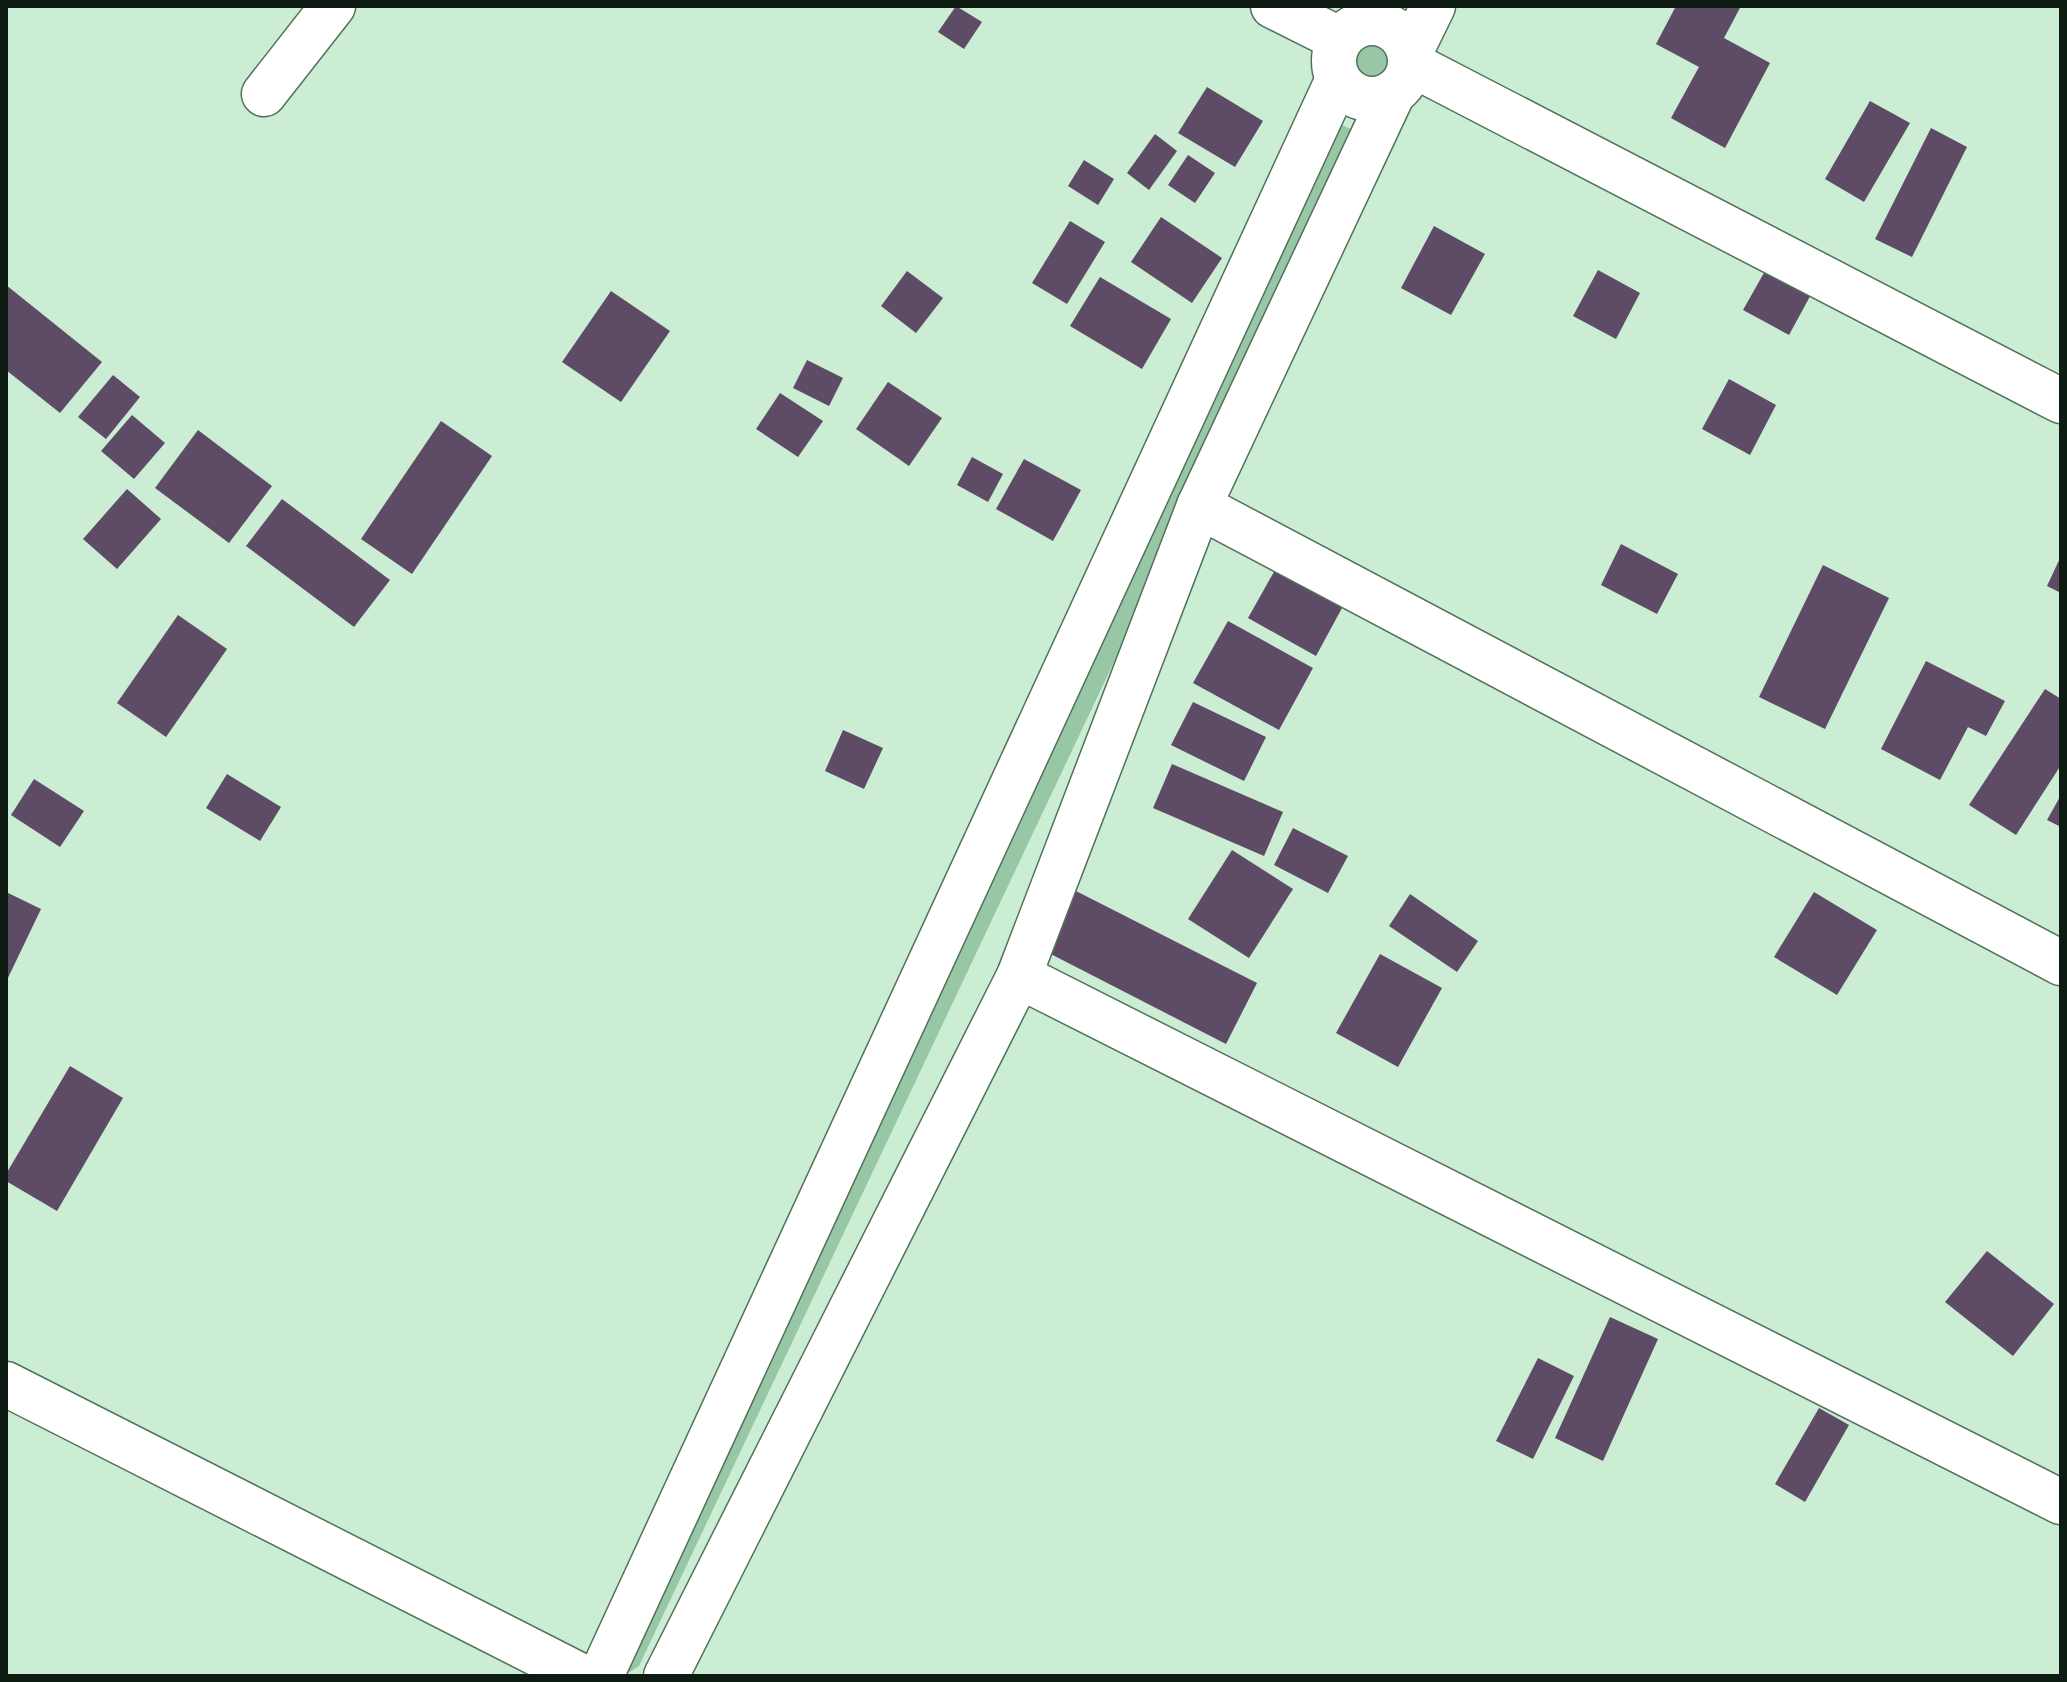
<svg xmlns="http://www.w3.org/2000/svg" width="2067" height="1682" font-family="'Fira Sans Condensed',sans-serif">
<rect width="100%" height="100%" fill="#cbedd3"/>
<g fill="#97c7a4">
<circle cx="1372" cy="62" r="21"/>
<polygon points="1340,124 1355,131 1357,148 639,1666 625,1675"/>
</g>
<g fill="#5e4b66">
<polygon points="956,6 982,22 964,49 938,32"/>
<polygon points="1676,6 1741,6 1724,38 1770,63 1725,148 1671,118 1699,67 1656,44"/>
<polygon points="1207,87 1263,121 1235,167 1178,133"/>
<polygon points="1870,101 1910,123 1864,202 1825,179"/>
<polygon points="1931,128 1967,147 1912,257 1875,239"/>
<polygon points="1155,134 1177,151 1149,190 1127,173"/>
<polygon points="1188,155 1215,173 1195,203 1168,185"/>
<polygon points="1084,160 1114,179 1098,205 1068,186"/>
<polygon points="1161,217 1222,258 1192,303 1131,262"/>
<polygon points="1070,221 1105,242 1067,304 1032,283"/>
<polygon points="1434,226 1485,254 1451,315 1401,288"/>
<polygon points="1769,264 1814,289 1789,335 1743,310"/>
<polygon points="1598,270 1640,293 1616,339 1573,316"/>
<polygon points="907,271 943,298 916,333 881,306"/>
<polygon points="1100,277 1171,319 1142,369 1070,326"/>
<polygon points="6,285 102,362 60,413 6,370"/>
<polygon points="611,291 670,331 621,402 562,362"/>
<polygon points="807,360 843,378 829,406 793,388"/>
<polygon points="113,375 140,397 106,439 78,417"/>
<polygon points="1729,379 1776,405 1750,455 1702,429"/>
<polygon points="888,382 942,418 909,466 856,429"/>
<polygon points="780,393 823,421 798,457 756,429"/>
<polygon points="132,415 165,443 134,479 101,451"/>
<polygon points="441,421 492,456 412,574 361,539"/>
<polygon points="198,430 272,486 229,543 155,488"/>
<polygon points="972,457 1003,474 988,502 957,485"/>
<polygon points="1024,459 1081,490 1053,541 996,509"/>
<polygon points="127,489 161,519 117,569 83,539"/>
<polygon points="282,499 390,580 354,627 246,546"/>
<polygon points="1621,544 1678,574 1657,614 1601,585"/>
<polygon points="2061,556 2061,593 2047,586"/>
<polygon points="1823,565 1889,598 1825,729 1759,697"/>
<polygon points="1275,570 1342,608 1316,656 1248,618"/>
<polygon points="178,615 227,649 166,737 117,703"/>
<polygon points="1228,621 1313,668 1279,730 1193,683"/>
<polygon points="1926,661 2005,701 1986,736 1968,727 1940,780 1881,749"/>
<polygon points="2045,689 2061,699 2061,765 2016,835 1969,805"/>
<polygon points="1193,702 1266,737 1244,781 1171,745"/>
<polygon points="843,730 883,748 864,789 825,771"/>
<polygon points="1172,764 1283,812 1264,856 1153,808"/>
<polygon points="227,774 281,807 260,841 206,808"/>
<polygon points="34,779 84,811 60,847 11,815"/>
<polygon points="2061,795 2061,827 2047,820"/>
<polygon points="1293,828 1348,856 1328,893 1274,865"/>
<polygon points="1232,850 1293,889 1249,958 1188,919"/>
<polygon points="1072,889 1257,983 1226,1044 1041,949"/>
<polygon points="6,892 41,909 6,982"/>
<polygon points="1814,892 1877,930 1837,995 1774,957"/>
<polygon points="1410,894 1478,941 1457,972 1389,926"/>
<polygon points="1380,954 1442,988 1398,1067 1336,1033"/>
<polygon points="70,1066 123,1098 57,1211 6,1181 6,1174"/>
<polygon points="1987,1251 2054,1304 2013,1356 1945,1302"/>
<polygon points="1610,1317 1658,1339 1603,1461 1555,1438"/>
<polygon points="1538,1358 1574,1376 1533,1459 1496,1441"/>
<polygon points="1819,1408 1849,1425 1805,1502 1775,1484"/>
</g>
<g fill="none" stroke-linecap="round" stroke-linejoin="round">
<defs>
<g id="minor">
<polyline points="1273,6 1339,39"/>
<circle cx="1372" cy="61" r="38"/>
<polyline points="1410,53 1433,6"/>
<polyline points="1411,64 2061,401"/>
<polyline points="264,94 333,6"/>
<polyline points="1199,506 2061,963"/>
<polyline points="1019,976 2061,1502"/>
<polyline points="6,1384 581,1676"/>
<polyline points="601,1676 1338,79"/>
<polyline points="666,1676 1019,976 1199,506 1393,93"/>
</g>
</defs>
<use href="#minor" stroke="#52715b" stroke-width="47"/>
<use href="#minor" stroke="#fff" stroke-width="44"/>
</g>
<rect width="2067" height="1682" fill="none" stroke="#0e1b12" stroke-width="16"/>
</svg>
